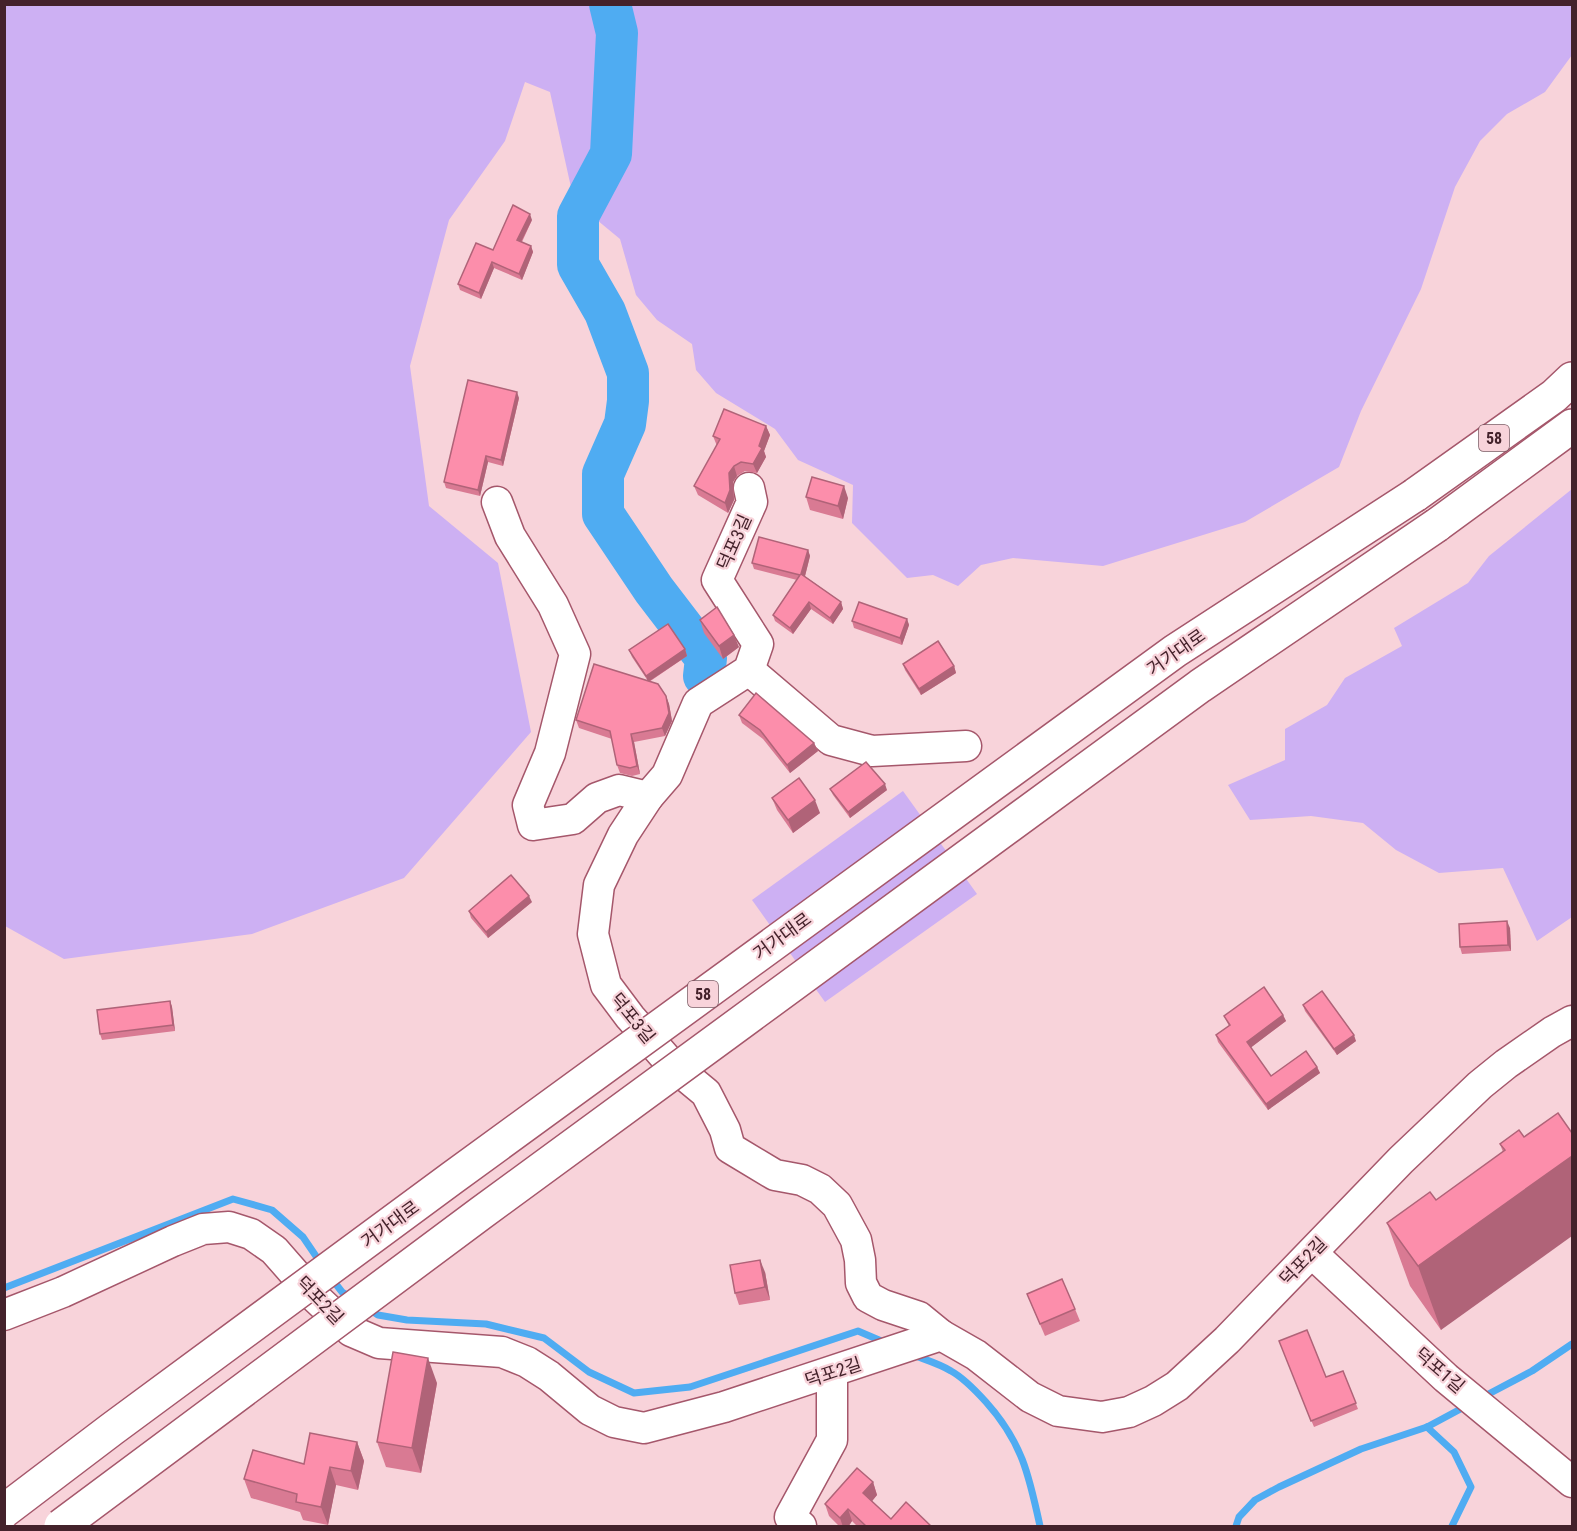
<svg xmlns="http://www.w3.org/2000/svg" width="1577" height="1531" font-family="'Roboto Condensed','Noto Sans KR',sans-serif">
<rect width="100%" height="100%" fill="#f8d3da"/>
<g fill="#cdb0f3">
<polygon points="5,4 1572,4 1572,55 1545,92 1507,114 1480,141 1455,187 1421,289 1361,411 1339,467 1245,522 1103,566 1013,558 981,565 958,586 933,575 907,578 852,523 853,485 798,460 775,429 716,393 696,370 692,344 657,320 636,295 620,239 574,201 550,92 525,82 505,141 449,220 410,366 429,506 498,563 531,732 404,878 252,934 64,959 5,926"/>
<polygon points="1572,489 1572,917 1537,941 1503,868 1439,873 1396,850 1363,823 1311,816 1250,820 1228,785 1285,760 1285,729 1327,705 1345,678 1402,646 1394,628 1468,583 1489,556"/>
<polygon points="903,791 977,894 825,1002 752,900"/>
</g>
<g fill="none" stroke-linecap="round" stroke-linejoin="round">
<g stroke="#4facf2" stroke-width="7">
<polyline points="332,1279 342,1292 352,1298"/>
<polyline points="4,1288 233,1199 272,1210 303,1237 322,1265"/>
<polyline points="369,1309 378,1315 407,1320 486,1324 544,1338 589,1372 634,1393 690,1387 858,1331 886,1343"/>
<path d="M913,1355c13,5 27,9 38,16 13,7 25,20 35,31 36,40 43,73 54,124"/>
<polyline points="1481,1398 1532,1371 1572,1344"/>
<polyline points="1427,1427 1454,1452 1471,1487 1452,1526"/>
<polyline points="1236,1526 1239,1517 1255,1500 1279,1487 1361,1449 1427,1427 1468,1405"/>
</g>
<polyline stroke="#4facf2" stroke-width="42" points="610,4 617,33 611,154 578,216 578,265 605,312 628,373 628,401 625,424 603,474 603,514 654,590 706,658 704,676"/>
<defs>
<g id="minor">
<polyline points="749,488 752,502 717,580 758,644 749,670 698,703 667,775 648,797 623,835 599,885 593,934 606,985 630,1017 671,1064 706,1093 725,1130 730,1148 775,1175 802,1180 820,1189 837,1205 856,1240 860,1260 861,1283 868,1297 883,1305 919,1317 941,1335"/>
<polyline points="497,502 510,536 553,605 575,654 550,753 528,805 533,825 573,819 597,798 619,790 648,797"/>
<polyline points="749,670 831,740 872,751 966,746"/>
<polyline points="1312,1253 1446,1378 1572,1482"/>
<polyline points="4,1315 63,1292 173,1241 203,1229 229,1227 251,1234 274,1250 317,1299 351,1331 379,1343 502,1352 527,1362 549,1376 590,1410 614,1422 644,1428 724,1407 941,1335 976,1355 1030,1397 1058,1411 1102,1417 1129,1412 1153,1401 1177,1386 1227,1340 1401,1160 1480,1085 1506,1064 1552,1032 1572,1021"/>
<polyline points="801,1526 790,1517 832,1440 832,1372"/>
</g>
<g id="highway">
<polyline points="1415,495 1554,396 1572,379"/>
<polyline points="1437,525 1572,426"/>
</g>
</defs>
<use href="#minor" stroke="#a5576b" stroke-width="33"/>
<use href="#highway" stroke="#a5576b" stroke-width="36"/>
<use href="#minor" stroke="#fff" stroke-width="30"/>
<use href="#highway" stroke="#fff" stroke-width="33"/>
<defs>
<g id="highway-bridge">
<polyline points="4,1511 112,1429 452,1178 1175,651 1415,495"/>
<polyline points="61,1526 481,1213 1200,686 1437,525"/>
</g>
</defs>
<use href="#highway-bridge" stroke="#a5576b" stroke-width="36" stroke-linecap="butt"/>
<use href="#highway-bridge" stroke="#fff" stroke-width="33"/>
</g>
<g fill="#d97a93">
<polygon points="532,220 522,242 531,246 533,252 522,280 494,268 481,299 460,290 458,284 493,250"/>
<polygon points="519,398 503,466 488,462 480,496 446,488 444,482"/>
<polygon points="766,426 770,435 764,451 766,457 757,473 745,471 737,476 733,482 734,500 728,513 698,495 694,486 717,446 713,436"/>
<polygon points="806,497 848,498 843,519 810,510"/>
<polygon points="808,550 810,556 805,576 841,602 843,609 833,624 811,609 793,634 775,621 773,615 797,580 754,569 752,563"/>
<polygon points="907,619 909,625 902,645 854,628 852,621"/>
<polygon points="700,620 739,647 723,659 704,633"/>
<polygon points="685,649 687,656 649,682 666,696 669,704 672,721 665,736 634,742 640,774 632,776 620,773 617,765 612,739 579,728 576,720 648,681 632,657 629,650"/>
<polygon points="903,664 954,666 956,673 921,695 905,670"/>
<polygon points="739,715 814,743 818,751 790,773 763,739 742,723"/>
<polygon points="830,789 887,790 850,818 833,795"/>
<polygon points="772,798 820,813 793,833 777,810"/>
<polygon points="532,902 488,938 471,918 469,911"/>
<polygon points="1510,928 1511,951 1462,954 1460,947"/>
<polygon points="170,1001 172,1007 175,1031 102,1040 100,1034"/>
<polygon points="1303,1005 1356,1041 1337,1055 1305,1011"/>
<polygon points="1283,1015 1286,1021 1250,1048 1271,1076 1317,1067 1320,1073 1268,1110 1218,1042 1216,1035 1229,1026 1224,1016"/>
<polygon points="1519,1130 1441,1330 1410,1286 1387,1223 1436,1200 1503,1152 1500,1144"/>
<polygon points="765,1272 770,1300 739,1305 735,1293"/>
<polygon points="1027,1294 1075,1309 1080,1321 1045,1336"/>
<polygon points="1279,1341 1326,1377 1343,1371 1358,1409 1314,1427"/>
<polygon points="437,1383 421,1473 386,1467 377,1442"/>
<polygon points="357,1442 364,1461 358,1490 336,1485 328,1525 303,1520 300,1512 251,1498 244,1479 304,1464"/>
<polygon points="873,1482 877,1495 872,1501 891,1519 932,1527 858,1527 852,1521 848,1527 840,1527 829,1516 825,1504"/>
</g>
<g fill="#b06378">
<polygon points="530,214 532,220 519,246 517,240"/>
<polygon points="531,246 533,252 522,280 519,274"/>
<polygon points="492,262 494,268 481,299 479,293"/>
<polygon points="517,392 519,398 503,466 501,460"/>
<polygon points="766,426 770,435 764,451 766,457 757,473 753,464"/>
<polygon points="486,456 488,462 480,496 478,490"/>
<polygon points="734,466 737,476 733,482 734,500 728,513 725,503 729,473"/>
<polygon points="844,486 848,498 843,519 838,506"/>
<polygon points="808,550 810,556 804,580 801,574"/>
<polygon points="809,602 811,609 793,634 790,628"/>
<polygon points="841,602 843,609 833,624 830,618"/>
<polygon points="907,619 909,625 902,645 900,638"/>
<polygon points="734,635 739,647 723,659 719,646"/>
<polygon points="685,649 687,656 648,682 646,676"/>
<polygon points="954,666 956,673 921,695 919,689"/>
<polygon points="666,696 669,704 672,721 665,736 662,728"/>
<polygon points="631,734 634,742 640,774 637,766"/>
<polygon points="814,743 818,751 790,773 787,765"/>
<polygon points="885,784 887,790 850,818 848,812"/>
<polygon points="815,800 820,813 793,833 788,820"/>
<polygon points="529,896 532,902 488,938 486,932"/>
<polygon points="1507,921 1510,928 1511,951 1508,945"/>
<polygon points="170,1001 172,1007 175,1031 173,1025"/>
<polygon points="1283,1015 1286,1021 1249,1049 1247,1042"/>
<polygon points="1354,1035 1356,1041 1337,1055 1334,1049"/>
<polygon points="1317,1067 1320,1073 1268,1110 1266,1104"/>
<polygon points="1572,1156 1572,1236 1441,1330 1418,1266"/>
<polygon points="760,1260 765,1272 770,1300 765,1287"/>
<polygon points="428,1358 437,1383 421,1473 412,1448"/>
<polygon points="357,1442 364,1461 358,1490 351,1471"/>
<polygon points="330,1467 336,1485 328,1525 321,1507"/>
<polygon points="873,1482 877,1495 868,1506 863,1493"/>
<polygon points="848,1509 852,1521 848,1527 843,1527 840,1518"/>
</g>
<g fill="#fc8eab" stroke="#b06378" stroke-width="1.5">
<polygon points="513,205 530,214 517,240 531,246 519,274 492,262 479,293 458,284 476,243 493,250"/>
<polygon points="468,380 517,392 501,460 486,456 478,490 444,482"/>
<polygon points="724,409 766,426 759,446 762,448 753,464 741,462 734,466 729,473 730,490 725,503 694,486 720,439 713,436"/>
<polygon points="812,477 844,486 838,506 806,497"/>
<polygon points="759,537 808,550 801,574 841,602 830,618 809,602 790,628 773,615 800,575 752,563"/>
<polygon points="859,602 907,619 900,638 852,621"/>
<polygon points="717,607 734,635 719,646 700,620"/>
<polygon points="668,624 685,649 646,676 629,650"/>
<polygon points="938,641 954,666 919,689 903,664"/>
<polygon points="594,664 658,684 666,696 669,713 662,728 631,734 637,766 630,768 617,765 610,731 576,720"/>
<polygon points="756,693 814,743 787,765 760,730 739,715"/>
<polygon points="866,762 885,784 848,812 830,789"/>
<polygon points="799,778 815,800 788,820 772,798"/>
<polygon points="511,875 529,896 486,932 469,911"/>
<polygon points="1507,921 1508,945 1460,947 1459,924"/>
<polygon points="1264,987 1283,1015 1247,1042 1271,1076 1306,1051 1317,1067 1266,1104 1216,1035 1230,1025 1224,1016"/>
<polygon points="1322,991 1354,1035 1334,1049 1303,1005"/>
<polygon points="170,1001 173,1025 100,1034 97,1010"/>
<polygon points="1558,1113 1572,1133 1572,1156 1418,1266 1387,1223 1430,1192 1436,1200 1505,1150 1500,1144 1519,1130 1524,1137"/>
<polygon points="760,1260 765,1287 735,1293 730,1265"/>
<polygon points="1062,1279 1075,1309 1040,1324 1027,1294"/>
<polygon points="1307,1330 1326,1377 1343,1371 1356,1403 1311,1421 1279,1341"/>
<polygon points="393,1352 428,1358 412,1448 377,1442"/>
<polygon points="310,1433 357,1442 351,1471 330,1467 321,1507 296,1502 297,1494 244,1479 253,1450 304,1464"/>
<polygon points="857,1468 873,1482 863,1493 891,1519 906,1502 932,1527 867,1527 848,1509 840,1518 825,1504"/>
</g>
<g text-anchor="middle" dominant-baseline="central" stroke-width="4.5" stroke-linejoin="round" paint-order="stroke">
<g fill="#f8d3da" stroke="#7a5760" stroke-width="1.5">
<rect x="1479" y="425" width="30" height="26" rx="4.5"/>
<rect x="688" y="981" width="30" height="26" rx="4.5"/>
</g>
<g font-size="16" font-weight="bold" fill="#44222b">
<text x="1494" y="438">58</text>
<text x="703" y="994">58</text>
</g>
<g font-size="18" fill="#44222b" stroke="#f8d3da">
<text transform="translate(734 542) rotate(-66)">덕포3길</text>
<text transform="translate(1176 652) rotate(-35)">거가대로</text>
<text transform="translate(782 936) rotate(-36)">거가대로</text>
<text transform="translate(633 1018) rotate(51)">덕포3길</text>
<text transform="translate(390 1224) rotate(-36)">거가대로</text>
<text transform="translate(1303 1261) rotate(-46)">덕포2길</text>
<text transform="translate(320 1300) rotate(46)">덕포2길</text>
<text transform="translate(1440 1370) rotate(41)">덕포1길</text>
<text transform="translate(833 1372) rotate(-18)">덕포2길</text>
</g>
</g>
<rect width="1577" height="1531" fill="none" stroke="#44222b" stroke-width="12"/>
</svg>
